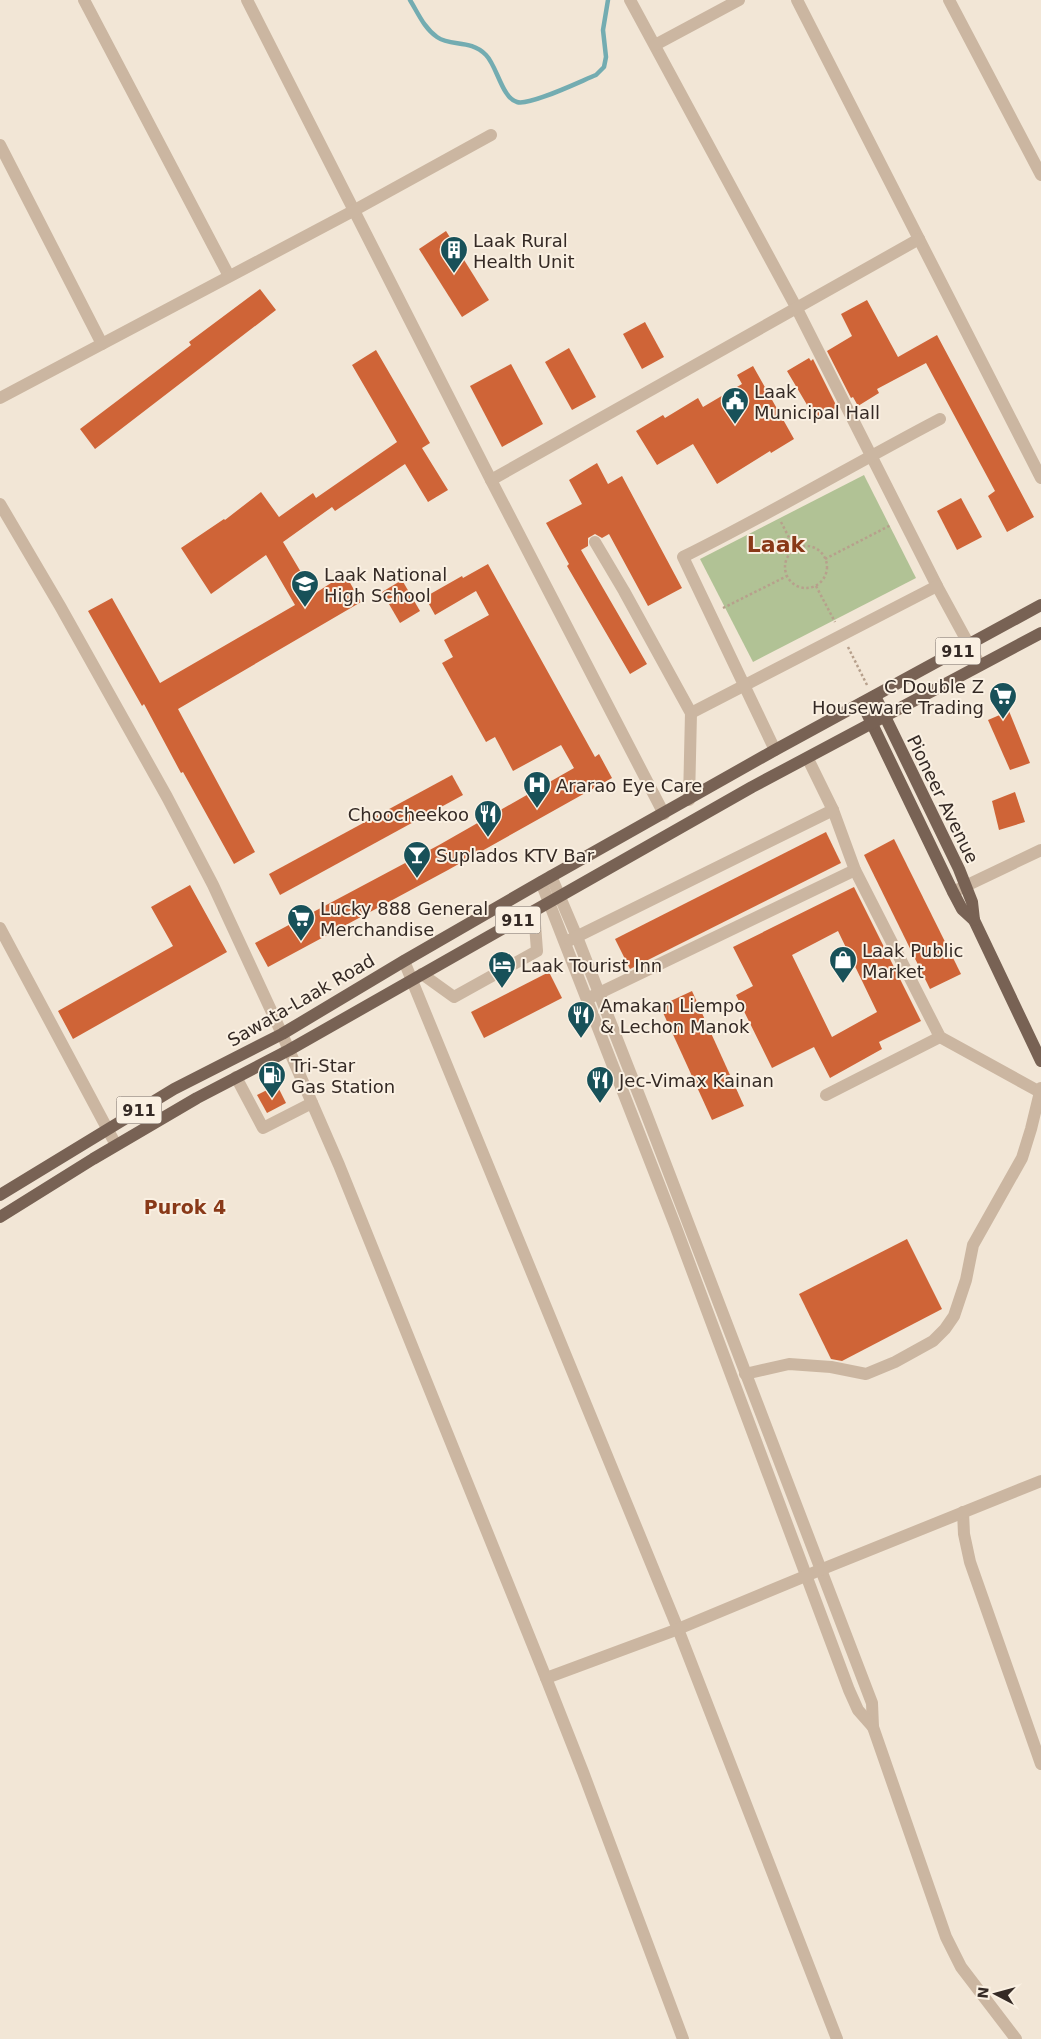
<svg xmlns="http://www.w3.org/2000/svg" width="1041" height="2039" font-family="'DejaVu Sans',sans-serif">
<rect width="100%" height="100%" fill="#f2e6d6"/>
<polygon fill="#b1c295" points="864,475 916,578 753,662 700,559"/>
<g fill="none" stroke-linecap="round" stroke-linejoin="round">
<path stroke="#73acb1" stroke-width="4.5" d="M410,0c8,13 14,28 27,37 14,10 33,2 49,18 11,11 16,43 31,47 13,4 64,-21 79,-27l8,-8 2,-10 -3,-27 5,-30"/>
</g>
<g fill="#cf6437" fill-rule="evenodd">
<polygon points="446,231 489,300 462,317 419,249"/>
<polygon points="260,289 276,310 95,449 80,429 191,345 189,342"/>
<polygon points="867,300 898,357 937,335 1034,517 1007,532 988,496 995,491 926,363 877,389 879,393 858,406 853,397 851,398 827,351 852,336 841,314"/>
<polygon points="645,322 664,357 642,369 623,334"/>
<polygon points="569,348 596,397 572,410 545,362"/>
<polygon points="376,350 430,443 422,448 448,490 428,502 405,464 335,511 332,507 283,542 314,594 345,574 361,602 178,709 255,852 234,864 183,772 181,773 144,704 142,706 88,611 112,598 160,683 295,605 266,555 211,594 181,548 224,519 225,520 261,492 279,517 313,493 316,498 397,442 352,365"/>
<polygon points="809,358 811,361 813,359 837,407 816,420 787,371"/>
<polygon points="511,364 543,424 502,447 470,386"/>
<polygon points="753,366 794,439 771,453 770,451 717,484 693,444 657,465 636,431 663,415 665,418 698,398 703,407 742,384 737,375"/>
<polygon points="597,463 608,484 622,476 682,588 648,606 609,534 602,538 595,534 588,538 588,546 581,550 647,664 630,674 567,566 569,564 546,523 582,504 569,480"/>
<polygon points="961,498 982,537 957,550 937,511"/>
<polygon points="488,564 595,757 599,754 612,778 448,870 268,967 255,943 439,845 574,768 561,745 513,771 495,737 486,742 442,663 453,657 444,640 489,615 476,591 435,615 425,597 462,576 463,578"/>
<polygon points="402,580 420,611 400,623 382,592"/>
<polygon points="1009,711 1030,763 1010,770 988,720"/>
<polygon points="452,775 463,795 280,895 269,874"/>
<polygon points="1015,792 1025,822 999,830 992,801"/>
<polygon points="826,832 841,863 630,969 615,939"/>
<polygon points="894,839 961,974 930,989 864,855"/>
<polygon points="190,885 227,952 73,1039 58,1011 173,946 151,907"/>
<path d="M854,887l67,134 -42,21 3,7 -52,29 -16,-31 -42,21 -36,-73 17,-9 -20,-39zM838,931l39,81 -45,25 -40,-82z"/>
<polygon points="549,972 562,998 484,1038 471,1012"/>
<polygon points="692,991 744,1106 712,1120 660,1006"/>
<polygon points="277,1085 286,1103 267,1113 257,1095"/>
<polygon points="907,1239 942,1309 842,1361 831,1359 799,1294"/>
</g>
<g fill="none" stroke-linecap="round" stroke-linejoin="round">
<g stroke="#b7a08c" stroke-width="2.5" stroke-dasharray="2.5 2.5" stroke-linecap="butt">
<polyline points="781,522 795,549"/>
<circle cx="806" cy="567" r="21"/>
<polyline points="825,559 891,525"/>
<polyline points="816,586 835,622"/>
<polyline points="723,608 787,576"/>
<polyline points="848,647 867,685"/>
</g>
<g stroke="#cbb6a1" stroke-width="12">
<polyline points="84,0 229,276"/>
<polyline points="247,0 491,480 664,814"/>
<polyline points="630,0 796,307 937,586 980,665"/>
<polyline points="797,0 1041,478"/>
<polyline points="949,0 1041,175"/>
<polyline points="655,45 739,0"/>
<polyline points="0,145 102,344"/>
<polyline points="0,398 353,211 491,135"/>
<polyline points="491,480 919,239"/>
<polyline points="0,504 60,606 167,797 213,885 282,1034 339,1165 546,1678 583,1772 683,2039"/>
<polyline points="595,542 624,591 691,713 689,800"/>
<polyline points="691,713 937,586"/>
<path d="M775,750l-92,-193c87,-43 171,-93 257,-138"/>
<polyline points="808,759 833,810 855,870 940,1037 1040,1092"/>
<polyline points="551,876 577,937 646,1113 872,1703 873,1727 946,1937 961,1967 1016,2039"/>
<polyline points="541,882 675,1225 849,1690 858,1710 873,1727"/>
<polyline points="953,892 1041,850"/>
<polyline points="0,928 116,1145"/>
<polyline points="570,940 833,810"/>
<polyline points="404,961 678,1629 837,2039"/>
<polyline points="422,974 454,997 537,951 534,911"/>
<polyline points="591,997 855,870"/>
<polyline points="236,1077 263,1128 312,1103"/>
<polyline points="826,1095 940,1037"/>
<polyline points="745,1374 789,1364 831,1367 866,1374 895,1362 933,1341 945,1329 954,1316 966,1280 973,1245 1022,1158 1031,1129 1041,1088"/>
<polyline points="963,1512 964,1534 970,1562 1041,1764"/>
<polyline points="546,1678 678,1629 820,1570 1041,1481"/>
</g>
<g stroke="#786254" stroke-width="12">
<polyline points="875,696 959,869 972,902 974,920 1041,1061"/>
<polyline points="862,703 953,892 962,909 974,920"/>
<polyline points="0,1195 174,1089 282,1034 404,961 541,882 775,750 1041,605"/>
<polyline points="0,1217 93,1159 197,1098 289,1050 752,787 1041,633"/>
</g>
</g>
<defs>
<symbol id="building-pin" viewBox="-11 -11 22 30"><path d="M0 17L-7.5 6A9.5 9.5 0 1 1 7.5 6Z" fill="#185159" stroke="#faf0e2"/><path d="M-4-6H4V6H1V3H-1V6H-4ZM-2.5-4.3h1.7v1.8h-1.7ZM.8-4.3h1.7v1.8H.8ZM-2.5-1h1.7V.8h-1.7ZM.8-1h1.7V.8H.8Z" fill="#fff"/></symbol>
<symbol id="civic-pin" viewBox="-11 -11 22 30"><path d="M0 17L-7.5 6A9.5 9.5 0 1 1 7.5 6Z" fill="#185159" stroke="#faf0e2"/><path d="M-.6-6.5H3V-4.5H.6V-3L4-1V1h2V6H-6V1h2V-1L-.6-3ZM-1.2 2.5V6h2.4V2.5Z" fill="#fff"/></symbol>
<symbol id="school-pin" viewBox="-11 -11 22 30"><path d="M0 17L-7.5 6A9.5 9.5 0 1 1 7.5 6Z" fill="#185159" stroke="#faf0e2"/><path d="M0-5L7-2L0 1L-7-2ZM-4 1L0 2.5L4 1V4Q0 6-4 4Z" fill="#fff"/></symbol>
<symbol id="supermarket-pin" viewBox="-11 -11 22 30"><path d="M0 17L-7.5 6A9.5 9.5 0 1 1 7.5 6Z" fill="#185159" stroke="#faf0e2"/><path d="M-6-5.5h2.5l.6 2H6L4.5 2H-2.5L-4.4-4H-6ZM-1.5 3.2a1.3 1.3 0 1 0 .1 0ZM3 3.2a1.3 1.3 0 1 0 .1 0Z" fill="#fff"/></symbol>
<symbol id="hospital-pin" viewBox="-11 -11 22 30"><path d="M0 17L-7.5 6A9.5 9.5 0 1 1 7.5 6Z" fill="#185159" stroke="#faf0e2"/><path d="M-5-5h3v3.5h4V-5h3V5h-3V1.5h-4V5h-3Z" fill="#fff"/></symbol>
<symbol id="restaurant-pin" viewBox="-11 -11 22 30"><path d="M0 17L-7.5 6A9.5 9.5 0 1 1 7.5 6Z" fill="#185159" stroke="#faf0e2"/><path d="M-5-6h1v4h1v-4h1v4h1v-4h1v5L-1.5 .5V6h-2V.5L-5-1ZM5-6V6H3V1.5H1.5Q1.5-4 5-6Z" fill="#fff"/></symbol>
<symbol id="bar-pin" viewBox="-11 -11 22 30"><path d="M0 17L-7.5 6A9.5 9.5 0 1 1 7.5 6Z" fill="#185159" stroke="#faf0e2"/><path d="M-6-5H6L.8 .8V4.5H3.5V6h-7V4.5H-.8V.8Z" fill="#fff"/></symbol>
<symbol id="shop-pin" viewBox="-11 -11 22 30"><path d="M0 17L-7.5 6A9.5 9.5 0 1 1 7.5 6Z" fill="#185159" stroke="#faf0e2"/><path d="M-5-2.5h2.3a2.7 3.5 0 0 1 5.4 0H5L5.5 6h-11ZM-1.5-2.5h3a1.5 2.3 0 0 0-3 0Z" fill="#fff"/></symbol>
<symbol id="hotel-pin" viewBox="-11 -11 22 30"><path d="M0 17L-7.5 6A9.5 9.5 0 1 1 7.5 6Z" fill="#185159" stroke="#faf0e2"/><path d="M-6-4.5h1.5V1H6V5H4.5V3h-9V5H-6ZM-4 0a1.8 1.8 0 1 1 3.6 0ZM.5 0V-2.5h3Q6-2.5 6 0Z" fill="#fff"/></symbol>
<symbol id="fuel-pin" viewBox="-11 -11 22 30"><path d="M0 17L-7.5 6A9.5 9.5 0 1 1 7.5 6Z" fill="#185159" stroke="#faf0e2"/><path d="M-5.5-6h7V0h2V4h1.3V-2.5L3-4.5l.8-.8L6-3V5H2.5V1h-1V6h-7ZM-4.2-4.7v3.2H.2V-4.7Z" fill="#fff"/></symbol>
</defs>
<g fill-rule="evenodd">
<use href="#building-pin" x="438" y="234" width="32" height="43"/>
<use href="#civic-pin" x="719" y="385" width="32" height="43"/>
<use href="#school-pin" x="289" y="568" width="32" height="43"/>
<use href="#supermarket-pin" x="987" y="680" width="32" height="43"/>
<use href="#hospital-pin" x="521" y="769" width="32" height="43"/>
<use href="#restaurant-pin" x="472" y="798" width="32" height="43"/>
<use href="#bar-pin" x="401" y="839" width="32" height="43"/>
<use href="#supermarket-pin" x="285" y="902" width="32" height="43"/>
<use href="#shop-pin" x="827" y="944" width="32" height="43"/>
<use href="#hotel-pin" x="486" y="949" width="32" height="43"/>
<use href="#restaurant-pin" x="565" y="999" width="32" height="43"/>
<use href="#fuel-pin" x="256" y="1059" width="32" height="43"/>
<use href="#restaurant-pin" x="584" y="1064" width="32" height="43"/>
</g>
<g text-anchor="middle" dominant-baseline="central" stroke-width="4" stroke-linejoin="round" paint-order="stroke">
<g fill="#faf0e2" stroke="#70655e" stroke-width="1">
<rect x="935.5" y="637.5" width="45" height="27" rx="4"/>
<rect x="495.5" y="906.5" width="45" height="27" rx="4"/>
<rect x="116.5" y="1096.5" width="45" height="27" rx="4"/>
</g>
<g font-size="16" font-weight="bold" fill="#352a25">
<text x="958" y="651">911</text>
<text x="518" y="920">911</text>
<text x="139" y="1110">911</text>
</g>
<g font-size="18" fill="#352a25" stroke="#faf0e2" text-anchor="start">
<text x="473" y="240">Laak Rural<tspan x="473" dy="21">Health Unit</tspan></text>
<text x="754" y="391">Laak<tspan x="754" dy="21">Municipal Hall</tspan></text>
<text x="324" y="574">Laak National<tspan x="324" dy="21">High School</tspan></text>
<text x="984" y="686" text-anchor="end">C Double Z<tspan x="984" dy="21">Houseware Trading</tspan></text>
<text x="556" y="785">Ararao Eye Care</text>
<text x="469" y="814" text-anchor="end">Choocheekoo</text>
<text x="436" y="855">Suplados KTV Bar</text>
<text x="320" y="908">Lucky 888 General<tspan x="320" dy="21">Merchandise</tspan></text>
<text x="862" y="950">Laak Public<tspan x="862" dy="21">Market</tspan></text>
<text x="521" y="965">Laak Tourist Inn</text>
<text x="600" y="1005">Amakan Liempo<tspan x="600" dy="21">&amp; Lechon Manok</tspan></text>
<text x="291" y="1065">Tri-Star<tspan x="291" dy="21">Gas Station</tspan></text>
<text x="619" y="1080">Jec-Vimax Kainan</text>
</g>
<g font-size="18" fill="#352a25" stroke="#faf0e2">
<text transform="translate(943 799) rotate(64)">Pioneer Avenue</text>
<text transform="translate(301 1000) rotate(-30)">Sawata-Laak Road</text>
</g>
<g font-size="19" font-weight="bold" fill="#893918" stroke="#faf0e2">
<text x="185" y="1207">Purok 4</text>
</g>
<g font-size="22" font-weight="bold" fill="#893918" stroke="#faf0e2">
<text x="776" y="544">Laak</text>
</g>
</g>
<g transform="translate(996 1994) rotate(276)" stroke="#faf0e2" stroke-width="4" paint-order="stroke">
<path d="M0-4L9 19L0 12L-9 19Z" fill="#352a25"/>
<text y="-8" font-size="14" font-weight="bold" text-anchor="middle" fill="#352a25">N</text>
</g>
</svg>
